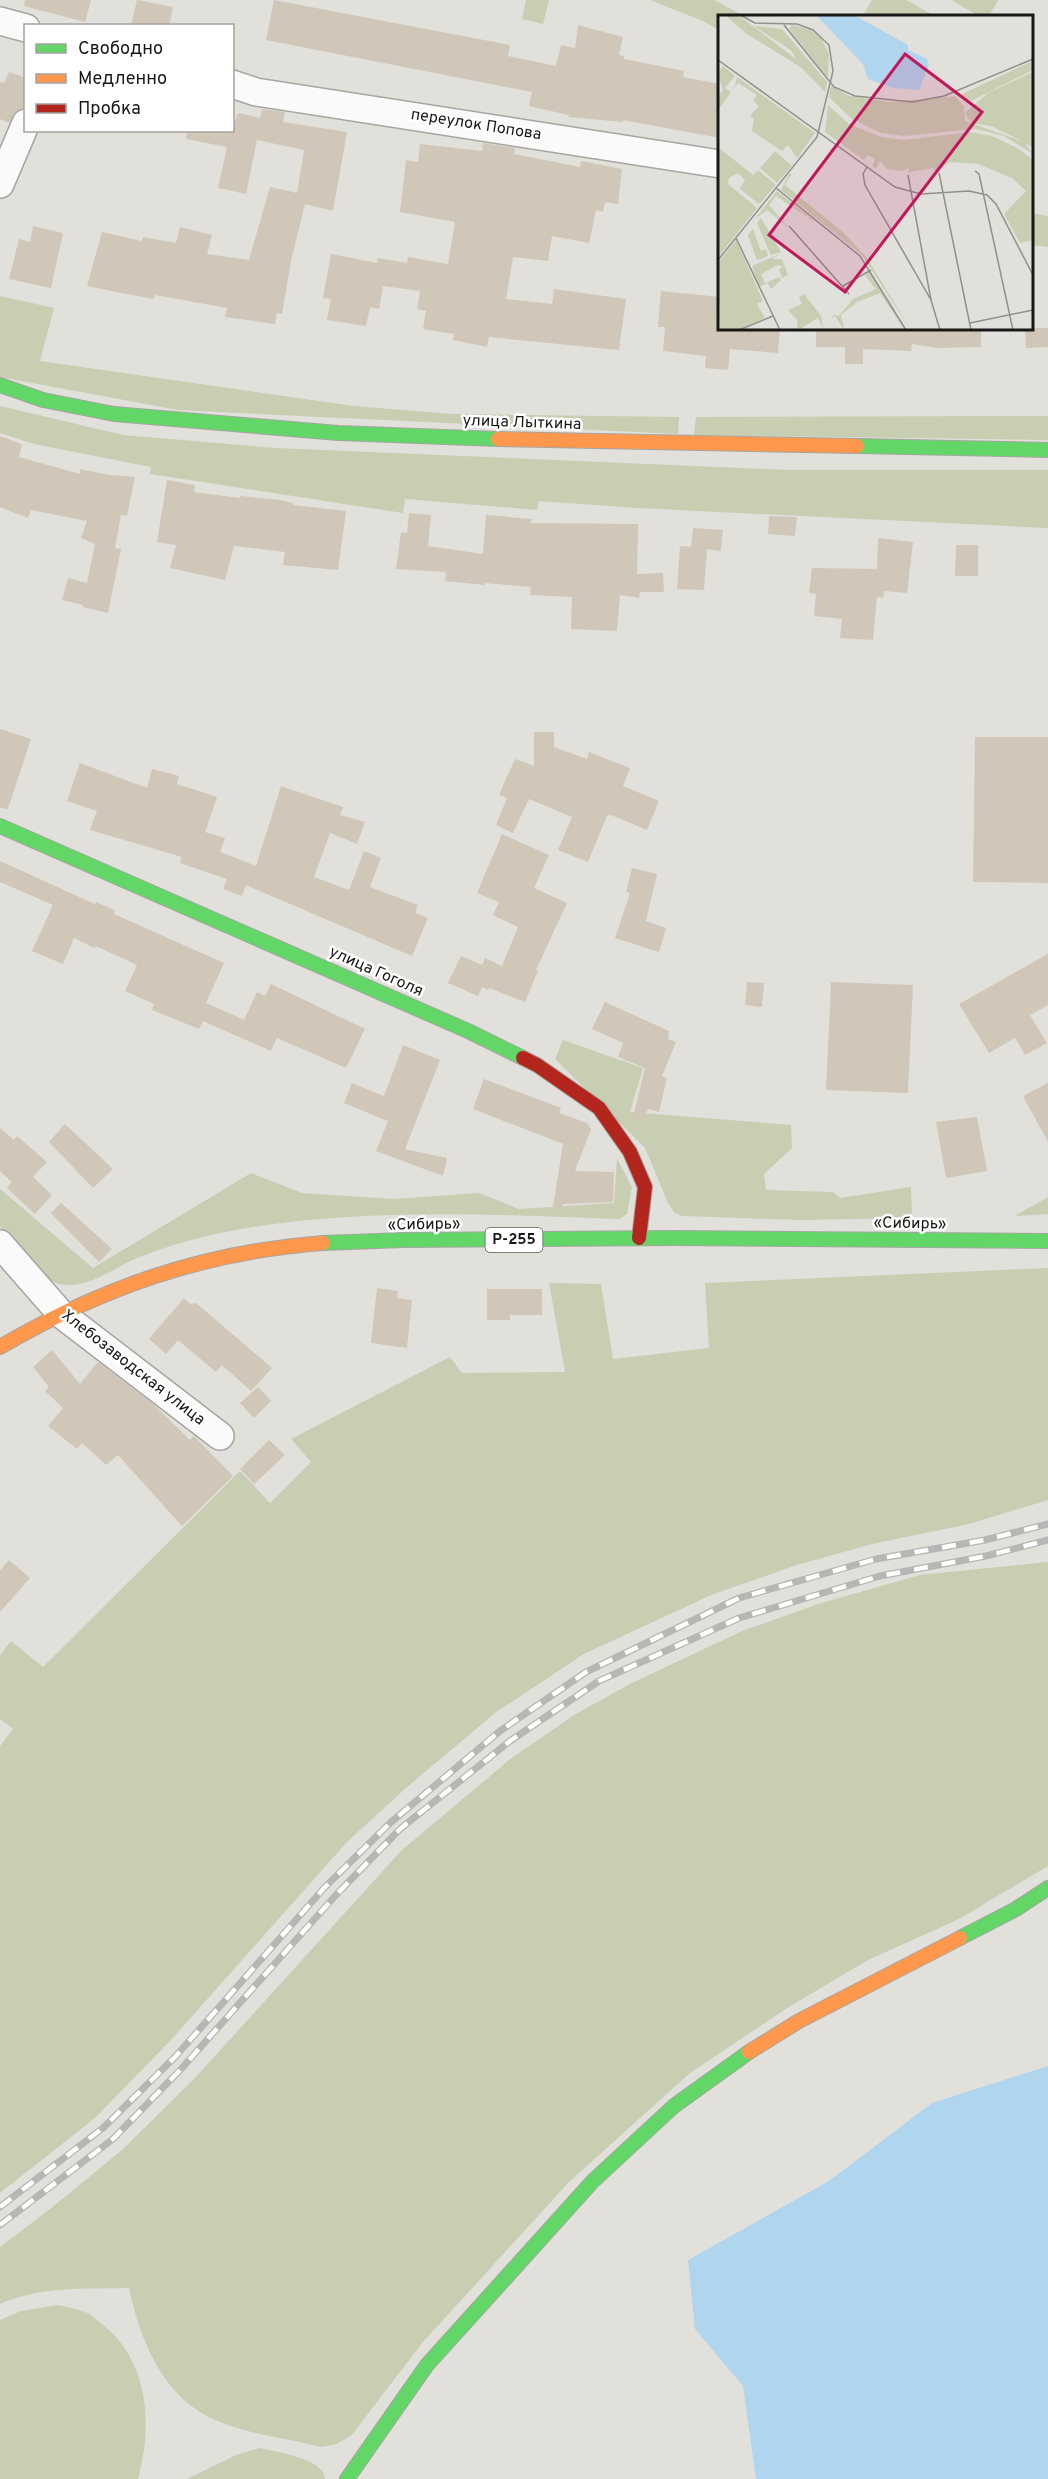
<svg xmlns="http://www.w3.org/2000/svg" width="1048" height="2479" font-family="Overpass,sans-serif">
<rect width="100%" height="100%" fill="#e1e0db"/>
<g fill="#c7ceb2">
<polygon points="526,0 549,0 543,24 522,19"/>
<polygon points="650,0 714,0 744,16 720,16 719,30 703,21"/>
<polygon points="872,0 906,0 935,16 863,16"/>
<polygon points="952,0 998,0 989,16 978,16"/>
<polygon points="1032,213 1048,216 1048,247 1032,245"/>
<polygon points="0,296 54,308 40,361 354,406 452,414 679,417 678,434 178,410 0,377"/>
<polygon points="0,406 123,435 276,448 790,470 1048,470 1048,528 638,508 539,501 537,510 405,499 403,513 150,474 151,467 34,444 0,433"/>
<polygon points="1048,416 1048,440 694,435 696,417"/>
<polygon points="563,1040 643,1068 630,1112 791,1125 792,1148 764,1174 766,1190 833,1192 840,1198 911,1187 912,1218 802,1220 681,1216 674,1212 668,1203 645,1148 555,1059"/>
<path d="M617,1159l15,28 -5,27 -8,5c-133,-5 -274,-12 -404,15 -27,6 -53,14 -78,24 -25,11 -53,34 -81,25 -15,-4 -53,-43 -56,-58 0,-11 0,-25 0,-36l93,79 158,-95 51,20 91,6 86,-6 40,16 95,-6z"/>
<polygon points="1048,1197 1048,1214 1014,1216"/>
<polygon points="1048,1268 1048,1500 969,1524 872,1544 797,1565 711,1595 584,1654 495,1713 406,1788 347,1842 170,2041 95,2118 0,2193 0,1746 13,1729 0,1719 0,1655 11,1641 43,1667 240,1471 270,1503 311,1462 291,1439 450,1357 462,1373 565,1372 549,1283 601,1284 613,1359 709,1348 705,1283"/>
<path d="M1048,1562v304l-89,53 -91,41 -81,48 -97,65 -121,109 -147,161 -71,93 -15,8 -15,3c-34,-9 -71,-12 -103,-26 -54,-21 -78,-80 -89,-133 -44,1 -88,-2 -129,16v-57l50,-38 72,-59 73,-72 206,-227 108,-91 65,-45 56,-31 112,-53 76,-27 102,-29z"/>
<path d="M58,2305c9,2 18,4 27,7 7,2 13,9 19,14 45,36 49,101 34,153h-138v-159l21,-9z"/>
<path d="M259,2448c17,4 65,10 66,31h-138l49,-24z"/>
</g>
<polygon fill="#b0d5ef" points="1048,2066 1048,2479 756,2479 743,2386 695,2329 688,2260 829,2181 932,2103"/>
<g fill="#d0c7b8">
<polygon points="25,0 91,0 85,22 24,6"/>
<polygon points="137,0 173,7 169,26 131,26"/>
<polygon points="274,0 510,45 508,56 556,66 561,45 575,48 578,25 623,37 619,55 624,56 624,59 684,71 683,77 720,84 720,138 623,120 623,122 568,117 569,115 529,106 532,92 266,40"/>
<polygon points="9,72 26,78 26,106 16,111 9,123 0,119 0,82 4,83"/>
<polygon points="262,109 285,112 283,122 347,132 333,211 305,204 291,261 282,314 277,313 275,324 225,317 227,308 155,295 154,299 121,293 87,286 102,232 142,241 143,237 176,243 180,227 212,235 207,254 249,260 270,187 297,193 304,150 257,140 246,194 218,188 227,147 186,139 187,130 232,130 238,113 260,118"/>
<polygon points="483,143 515,148 514,154 580,167 581,161 622,169 618,204 605,202 603,212 596,210 589,243 552,236 548,261 513,257 506,299 552,304 554,289 626,299 619,350 489,337 487,347 453,340 454,334 423,329 426,311 417,309 420,291 383,286 379,309 370,307 366,326 327,320 331,299 323,298 331,254 377,263 378,258 407,263 408,257 448,264 455,222 400,212 406,160 418,162 420,144 482,151"/>
<polygon points="33,226 63,233 51,288 9,279 19,239 30,242"/>
<polygon points="661,291 720,297 720,328 780,328 778,353 730,349 728,370 705,368 706,356 663,351 665,327 658,327"/>
<polygon points="816,328 981,328 981,347 937,348 912,344 911,351 863,349 863,364 845,364 845,347 816,347"/>
<polygon points="1025,328 1048,328 1048,347 1026,348"/>
<polygon points="0,436 22,444 19,457 80,474 80,469 109,475 135,477 127,516 121,515 115,548 121,549 108,613 83,607 83,605 62,600 68,578 87,583 95,544 81,538 87,521 31,510 28,518 0,507"/>
<polygon points="167,480 195,485 194,492 240,498 240,496 280,500 293,503 293,505 346,511 338,570 283,565 285,552 234,546 225,580 170,568 176,545 157,542"/>
<polygon points="409,513 431,515 428,546 483,554 486,515 532,519 531,523 638,524 637,574 663,573 664,592 640,592 639,598 620,595 617,631 571,629 572,597 530,595 531,587 485,583 485,585 445,581 446,572 396,569 401,532 407,533"/>
<polygon points="769,516 797,517 795,536 768,534"/>
<polygon points="693,528 723,530 721,551 707,549 704,590 677,589 680,546 691,547"/>
<polygon points="878,538 913,542 907,593 884,591 883,598 877,597 873,640 840,638 842,619 814,616 816,594 809,593 812,568 877,569"/>
<polygon points="956,545 978,545 978,576 955,576"/>
<polygon points="0,729 31,739 8,809 0,808"/>
<polygon points="534,732 554,732 554,747 587,759 589,752 630,768 623,786 659,801 647,830 611,815 607,816 588,862 558,850 572,817 529,799 513,833 496,825 507,798 499,795 515,759 534,766"/>
<polygon points="975,737 1048,737 1048,883 973,882"/>
<polygon points="80,763 147,788 152,769 179,776 177,784 217,797 205,832 225,838 220,852 256,866 281,786 343,807 340,815 365,822 357,844 330,833 314,877 349,890 364,851 381,858 370,887 418,905 415,913 428,918 412,956 246,885 242,896 223,889 227,879 180,863 182,857 90,830 97,811 67,801"/>
<polygon points="502,834 549,855 534,888 567,903 536,970 538,971 525,1002 489,988 488,990 482,987 478,996 448,983 461,956 482,965 485,958 502,966 518,927 493,915 499,902 477,893"/>
<polygon points="0,861 95,904 96,902 115,910 114,914 224,963 206,1003 244,1020 257,992 265,996 271,984 365,1029 346,1068 277,1038 271,1051 203,1021 199,1029 152,1010 154,1004 125,991 137,965 96,946 94,948 74,938 63,964 32,951 53,905 0,882"/>
<polygon points="632,868 657,874 646,921 666,928 659,952 615,938 630,893 626,892"/>
<polygon points="1048,954 1048,1005 1030,1015 1047,1043 1025,1055 1015,1038 989,1053 959,1004"/>
<polygon points="747,982 764,983 762,1007 745,1005"/>
<polygon points="831,982 913,985 908,1093 826,1090"/>
<polygon points="605,1002 669,1031 668,1039 676,1042 662,1076 667,1078 659,1112 648,1109 643,1121 633,1117 645,1068 618,1057 623,1043 592,1029"/>
<polygon points="403,1045 440,1060 405,1149 447,1158 443,1176 376,1151 388,1121 344,1103 352,1083 384,1096"/>
<polygon points="484,1079 561,1108 559,1113 587,1123 591,1129 575,1171 614,1172 613,1202 563,1204 561,1209 553,1207 563,1144 473,1109"/>
<polygon points="1048,1083 1048,1142 1023,1096"/>
<polygon points="977,1117 987,1171 946,1178 936,1122"/>
<polygon points="65,1124 113,1169 93,1188 49,1142"/>
<polygon points="0,1128 14,1140 17,1136 47,1162 33,1177 52,1195 35,1214 7,1188 12,1182 0,1171"/>
<polygon points="61,1203 112,1249 99,1262 51,1213"/>
<polygon points="377,1288 398,1291 397,1298 412,1300 407,1348 371,1343"/>
<polygon points="487,1289 542,1289 542,1315 510,1315 510,1320 487,1320"/>
<polygon points="184,1298 190,1304 196,1303 272,1368 251,1391 222,1365 216,1372 178,1340 166,1354 149,1339"/>
<polygon points="52,1350 80,1384 98,1362 153,1404 190,1440 194,1436 233,1476 182,1526 118,1455 106,1465 82,1443 77,1449 48,1426 63,1408 45,1391 49,1387 33,1367"/>
<polygon points="258,1387 271,1401 254,1418 240,1403"/>
<polygon points="269,1440 285,1455 254,1484 240,1469"/>
<polygon points="9,1560 30,1578 0,1612 0,1571"/>
</g>
<g fill="none" stroke-linecap="round" stroke-linejoin="round">
<defs>
<g id="street">
<polyline points="0,21 26,28"/>
<polyline points="232,84 256,92 720,164"/>
<polyline points="0,184 26,123"/>
<polyline points="0,1244 61,1314 220,1436"/>
</g>
<g id="fast">
<polyline points="0,385 43,400 114,414 338,433 498,439"/>
<polyline points="857,446 1048,450"/>
<polyline points="0,826 468,1031 523,1058"/>
<polyline points="323,1243 404,1240 674,1238 1048,1241"/>
<polyline points="960,1938 1016,1909 1048,1888"/>
<polyline points="347,2479 427,2365 593,2181 674,2106 749,2052"/>
</g>
<g id="slow">
<polyline points="498,439 857,446"/>
<path d="M0,1347c103,-60 204,-95 323,-104"/>
<polyline points="749,2052 799,2021 960,1938"/>
</g>
<polyline id="jam" points="523,1058 537,1065 599,1108 630,1152 645,1187 639,1238"/>
</defs>
<use href="#street" stroke="#a6a5a1" stroke-width="30"/>
<use href="#fast" stroke="#a6a5a1" stroke-width="16"/>
<use href="#slow" stroke="#a6a5a1" stroke-width="16"/>
<use href="#jam" stroke="#a6a5a1" stroke-width="16"/>
<use href="#street" stroke="#fafafa" stroke-width="27"/>
<use href="#fast" stroke="#63d668" stroke-width="14"/>
<use href="#slow" stroke="#ff974d" stroke-width="14"/>
<use href="#jam" stroke="#b3261e" stroke-width="14"/>
<defs>
<g id="rail">
<polyline points="0,2207 103,2128 175,2057 325,1887 390,1823 500,1731 586,1672 739,1598 876,1559 985,1540 1048,1524"/>
<polyline points="0,2225 113,2139 182,2068 335,1896 400,1829 510,1741 599,1681 739,1618 880,1576 986,1556 1048,1540"/>
</g>
</defs>
<use href="#rail" stroke="#b6b6b5" stroke-width="7"/>
<use href="#rail" stroke="#fff" stroke-width="4.5" stroke-dasharray="14" stroke-linecap="butt"/>
</g>
<g text-anchor="middle" dominant-baseline="central" stroke-width="5" stroke-linejoin="round" paint-order="stroke">
<rect fill="#fff" stroke="#5f5d5c" stroke-width="1.5" x="485.5" y="1228" width="57" height="24" rx="4.5"/>
<g font-size="15" font-weight="bold" fill="#1a1816">
<text x="514" y="1240">Р-255</text>
</g>
<g font-size="16" fill="#1a1816" stroke="#fff">
<text transform="translate(476 125) rotate(9)">переулок Попова</text>
<text transform="translate(522 423) rotate(2)">улица Лыткина</text>
<text transform="translate(376 972) rotate(24)">улица Гоголя</text>
<text transform="translate(910 1224) rotate(1)">«Сибирь»</text>
<text transform="translate(424 1225) rotate(-1)">«Сибирь»</text>
<text transform="translate(133 1368) rotate(38)">Хлебозаводская улица</text>
</g>
</g>
<g transform="translate(718 15)">
<rect width="315" height="315" fill="#e1e0db"/>
<path d="M7,0h13l58,44 -4,-8 -38,-25 28,3 45,53 -2,10 -23,-24 -55,-34zM74,10l18,5 11,8 8,16 -1,24 -39,-49zM315,46v9l-62,31 -13,-5zM5,51l12,10 -10,12 6,4 -13,18v-14l5,-6 -5,-17zM315,57v76l-8,-5 8,11 -29,-18 -28,-7 -71,7 -24,-3 -29,-14 -23,-22 2,-11 18,10 41,6 65,-6 9,10 1,15 59,21 -33,-16 -20,-3 -6,-10 23,-20zM19,62l78,56 -18,25 -9,-13 -6,6 -30,-20 2,-12 -4,-3 9,-10 -6,-5 4,-6 -19,-12 -4,6zM110,90l21,19 32,13 23,3 66,-8 22,4 27,13 14,11v80l-13,3 -16,-29 22,-23 -14,-13 -34,-14 -28,-2 -15,10 -1,-4 -25,4 -1,-4 -5,3 -16,-2 -7,-8 -4,8 -4,-3 3,-7 -7,-4 -4,5 -39,-28zM0,132l35,28 5,-5 18,15 -17,19 -19,-15 5,-9 -7,-7 -9,5 -1,6 29,24 -39,49zM57,136l17,15 -15,17 -17,-15zM71,159h3l-7,11 59,48 23,25 44,72 -49,-75 -81,-65zM59,176l41,33 -42,-28 -7,9 20,23 -22,-18 -12,9zM43,203l20,34 -10,3 -14,-32zM35,214l8,22 5,-2 2,7 -11,4 -9,-25zM18,225l27,61 -6,3 8,14 -28,12h-17l-2,-67zM62,239l-8,5h10l6,16 -6,3 -3,-9 4,-2 -5,-2 -17,9 4,9 15,-6 1,3 -10,9 -3,-6 -9,4 -7,-21zM152,256l35,59 -25,-37 -23,9 -16,13 3,15 -9,-14 -6,4 5,-5h2l2,2 15,-18 23,-10 -11,-14zM86,279l17,22 2,12 -5,-10 -20,12 -1,-10 -9,-10 14,-6 -3,-7z" fill="#c7ceb2"/>
<path d="M98,0h38l54,30v5l19,9 2,6 -10,25 -26,-2 -25,-9 -5,-15z" fill="#b0d5ef"/>
<path fill="none" stroke="#91908c" stroke-width="1.5" d="M66,10l50,62 21,9 57,6 32,-6 89,-37M0,45l177,127 26,7 48,-3 18,4 9,9 37,71M149,152l-4,7 2,11 66,115 9,30M257,156l4,3 34,156M221,158l32,157M190,160l23,125M58,173l84,68 46,74M71,211l60,68M18,223l44,92M0,245l99,-123 16,-66 -4,-26 -16,-15 -16,-6 -42,-1 -15,-8M125,271l28,-16M252,308l63,-13M21,315l34,-14"/>
<path fill="#c2185b" fill-opacity="0.15" stroke="#c2185b" stroke-width="3" d="M187,39l77,58 -137,180 -76,-57z"/>
<rect width="315" height="315" fill="none" stroke="#1a1816" stroke-width="3"/>
</g>
<rect x="24" y="24" width="210" height="108" fill="#ffffff" stroke="#a3a3a2" stroke-width="1.5"/>
<rect x="36" y="44" width="30" height="9" fill="#63d668" stroke="#a3a3a2" stroke-width="1.5"/>
<text x="78" y="54" font-size="18" fill="#1a1816">Свободно</text>
<rect x="36" y="74" width="30" height="9" fill="#ff974d" stroke="#a3a3a2" stroke-width="1.5"/>
<text x="78" y="84" font-size="18" fill="#1a1816">Медленно</text>
<rect x="36" y="104" width="30" height="9" fill="#b3261e" stroke="#a3a3a2" stroke-width="1.5"/>
<text x="78" y="114" font-size="18" fill="#1a1816">Пробка</text>
</svg>
